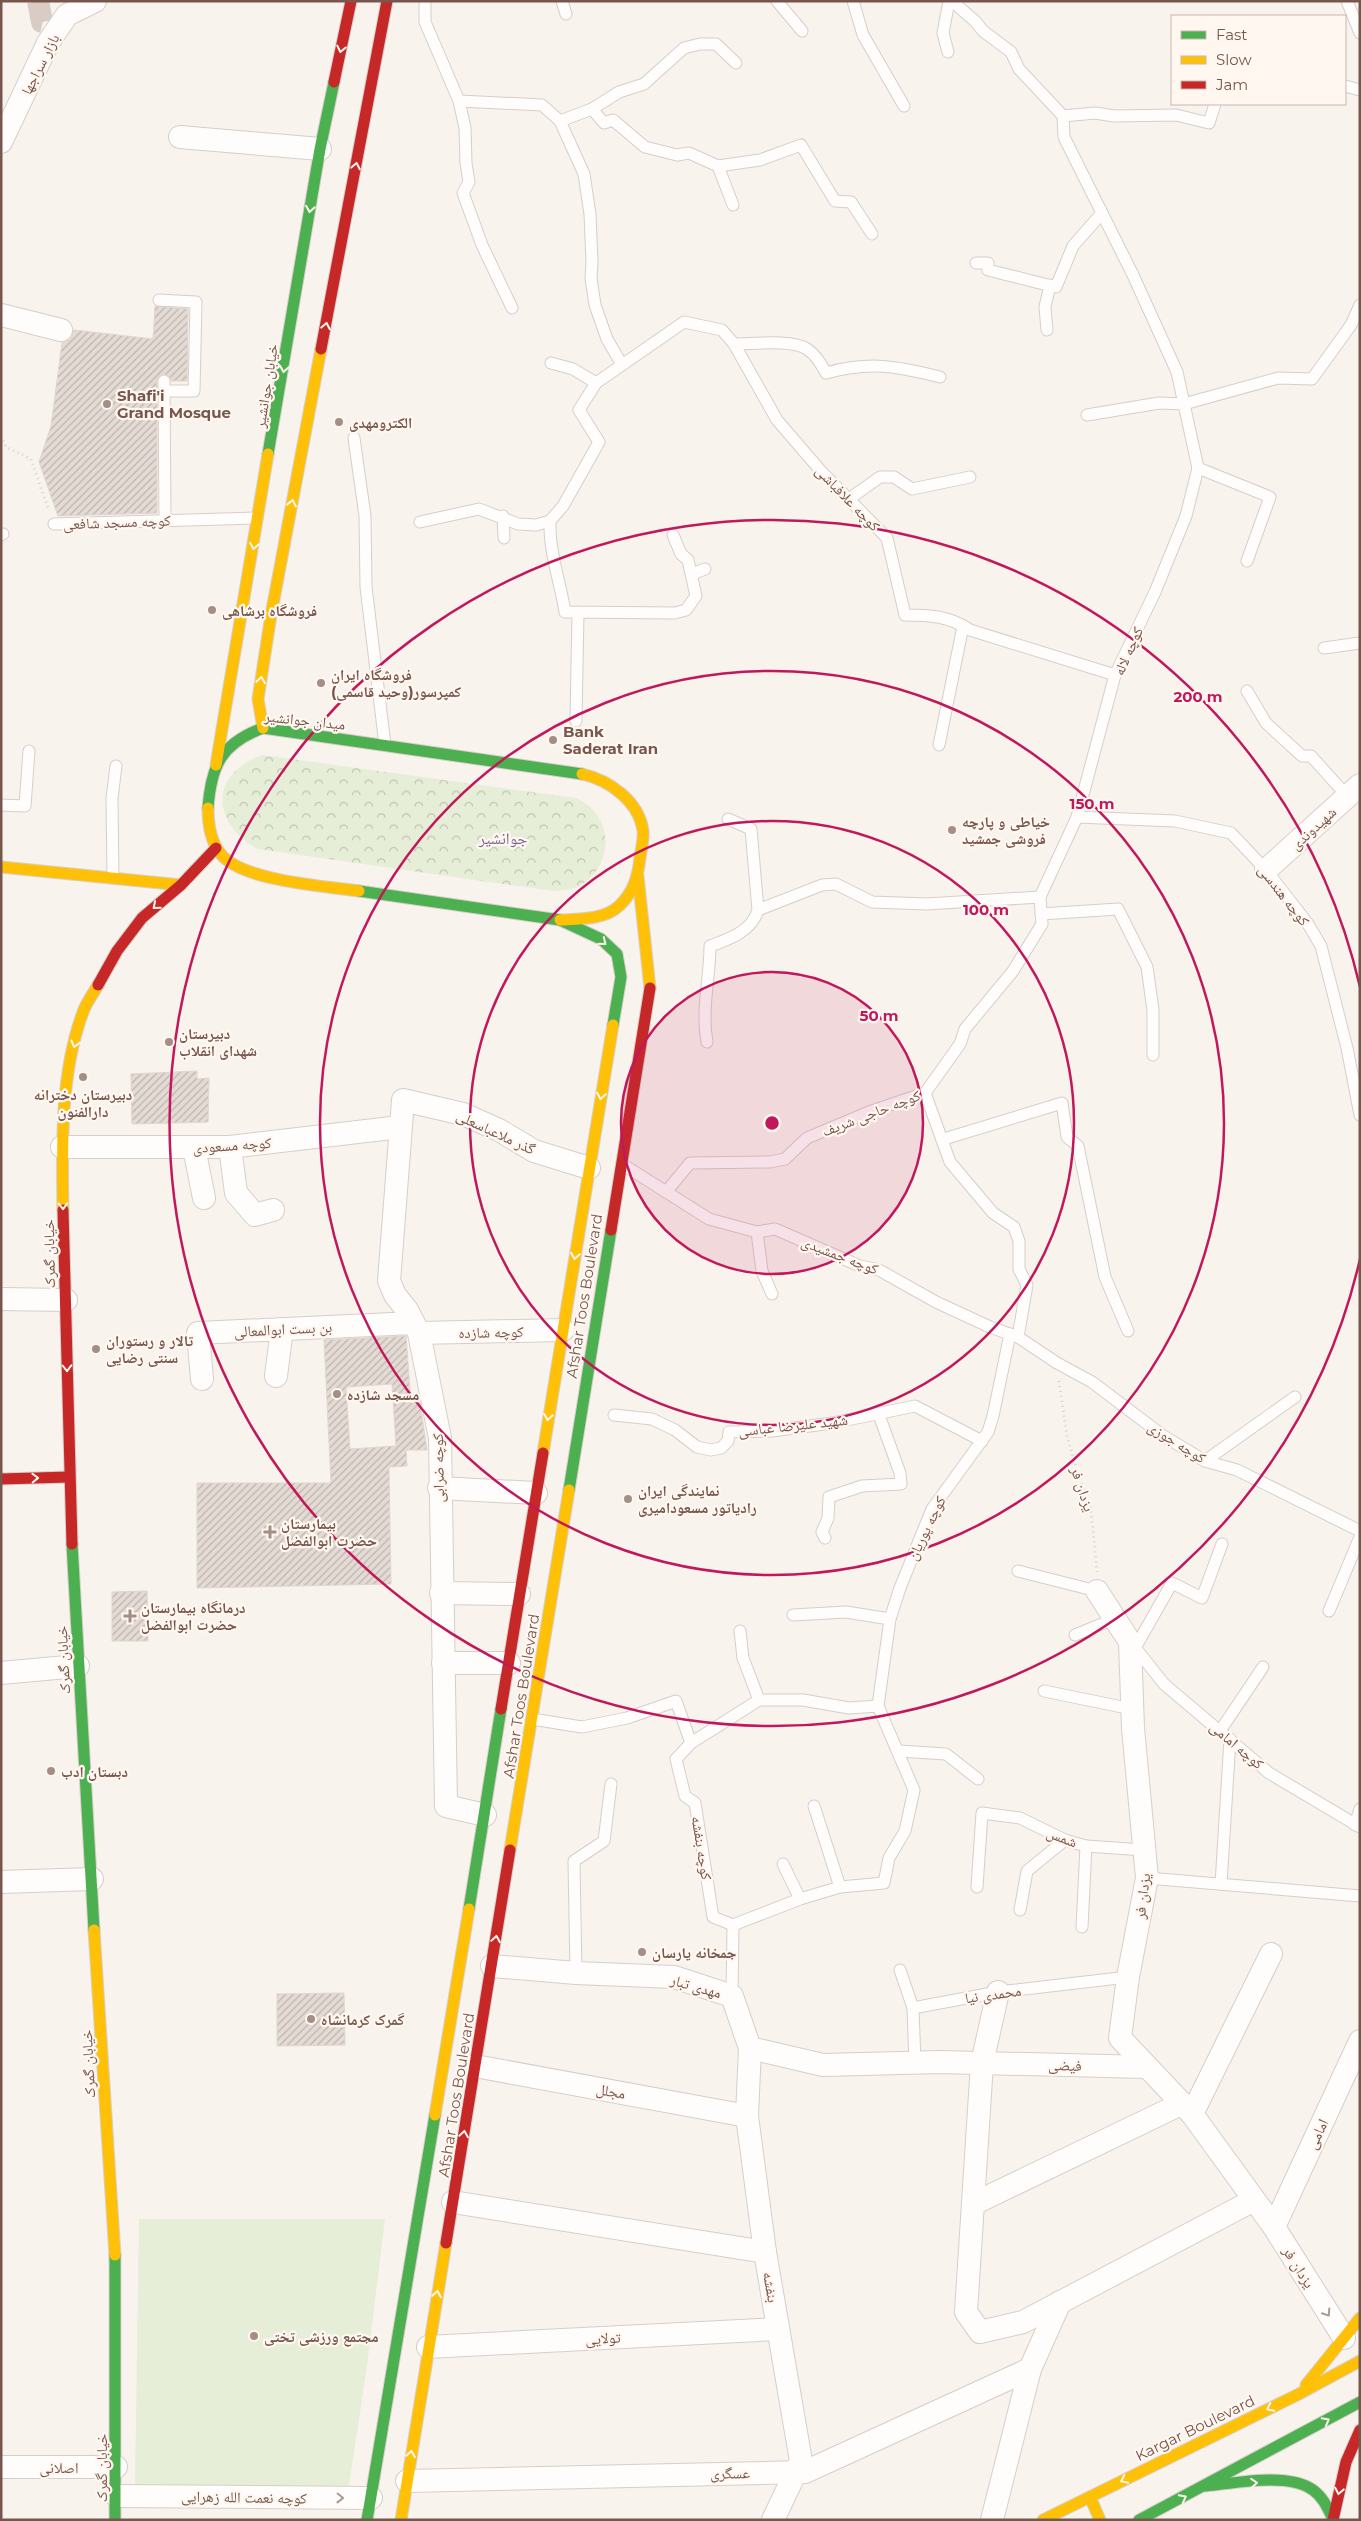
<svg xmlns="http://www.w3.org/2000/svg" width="1361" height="2521" font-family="Montserrat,'Noto Naskh Arabic',sans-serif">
<defs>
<pattern id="forest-crowns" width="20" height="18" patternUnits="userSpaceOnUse" patternTransform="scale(1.25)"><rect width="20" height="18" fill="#e7eed8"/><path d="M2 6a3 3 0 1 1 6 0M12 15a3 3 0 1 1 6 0" fill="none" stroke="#c0c4b1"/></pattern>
<pattern id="building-hatch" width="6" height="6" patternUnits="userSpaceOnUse" patternTransform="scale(1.25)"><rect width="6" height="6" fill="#e4dbd5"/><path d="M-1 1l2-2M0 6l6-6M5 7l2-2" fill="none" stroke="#beb4af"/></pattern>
</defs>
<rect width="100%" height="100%" fill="#f8f3ed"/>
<path fill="url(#forest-crowns)" d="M262,755l314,43c36,15 40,63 7,86 -9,6 -19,6 -30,7l-295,-42c-47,-26 -49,-75 4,-94z"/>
<polygon fill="#e7eed8" points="139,2219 385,2219 367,2366 348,2492 135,2486"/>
<g fill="url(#building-hatch)" stroke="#e1d5cf" fill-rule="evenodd">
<polygon points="155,306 188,309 187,381 171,381 170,377 164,374 160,375 157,381 157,513 58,516 39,462 51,426 62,343 71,339 74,330 153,339"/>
<polygon points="197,1071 197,1079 209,1078 208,1122 132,1124 131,1074"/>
<path d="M406,1336l5,67h9l7,47h-21l1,16 -18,1 2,117 -194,4v-105h134l-7,-143zM392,1384l4,62 -46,3 -4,-62z"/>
<polygon points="147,1591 148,1641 112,1641 112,1592"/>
<polygon points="344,1993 345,2045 277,2046 277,1994"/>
</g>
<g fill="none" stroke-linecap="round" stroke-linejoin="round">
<polyline stroke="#d8ccc5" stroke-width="22" stroke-dasharray="22 11" stroke-linecap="butt" points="38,1 42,22 60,26"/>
<defs>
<g id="lane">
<polyline points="425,1 425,22 459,101 465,128 466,163 469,182 463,193 482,245 512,308"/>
<polyline points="562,1 566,14"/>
<polyline points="777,1 802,31"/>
<polyline points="853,1 863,35 904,106"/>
<polyline points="952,1 976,22 983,31 1011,52 1019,69 1063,116"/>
<polyline points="1347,1 1360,33"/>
<polyline points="948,52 943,33 949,1"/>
<polyline points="1345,86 1360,90"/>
<polyline points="459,101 542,105 560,121 584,174 590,214 592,262 591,278 595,305 607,339 621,363"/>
<polyline points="592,109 604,123 613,120 645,147 677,155 689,153 718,166 733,205"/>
<polyline points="1063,116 1095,113 1114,116 1176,115 1209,123 1215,104"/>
<polyline points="560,121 592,109 619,92 644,84 684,48 700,44 716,44 736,63"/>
<polyline points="718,166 760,160 801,145 835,201 851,202 872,234"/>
<polyline points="976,263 988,263 988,270 1056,287 1073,246 1102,213"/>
<polyline points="159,300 196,302 194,391 164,391"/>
<polyline points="1047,330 1045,307 1050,285"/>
<path d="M734,344c18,0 58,-5 73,5 9,6 14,15 19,24 44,-12 70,-7 114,4"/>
<polyline points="551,363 573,369 596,383"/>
<polyline points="164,381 165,521"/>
<polyline points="1087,415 1159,403 1184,404 1278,378 1312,379 1351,325 1360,305"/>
<polyline points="354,438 365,516 366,587 385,745"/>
<polyline points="1198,468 1270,497 1247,561"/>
<polyline points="849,499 880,477 894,477 912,489 970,477"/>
<polyline points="503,516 504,538"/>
<path d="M550,521c-1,31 10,60 15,91l110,1 11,-3 10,-14 -8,-36 -7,-6 -8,-19"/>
<path d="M420,522l59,-13 39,15 18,1 14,-4 13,-15 36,-64 -20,-32 17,-27 88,-61 38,8 12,14 43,76 43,50 67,68 18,77c25,0 44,1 65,15l145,45"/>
<polyline points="54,524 257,518"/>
<polyline points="1,535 3,534"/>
<polyline points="692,574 705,569"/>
<polyline points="1324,648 1360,643"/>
<polyline points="1247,691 1266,723 1302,756 1311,756 1348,797"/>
<polyline points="576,721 578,612"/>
<polyline points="939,745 963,626"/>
<polyline points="1,805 25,806 29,751"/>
<polyline points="1077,817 1175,821 1231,833 1266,870 1308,924 1321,946 1347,1048 1360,1115"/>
<polyline points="113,878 112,798 116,766"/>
<polyline points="758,910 822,885 836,884 872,902 927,904 1040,897"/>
<polyline points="1041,914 1118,909 1147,967 1153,1010 1153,1055"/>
<path d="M707,1042c-6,-32 3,-64 3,-96 20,-7 42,-15 48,-36l-7,-81 -23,-10"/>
<polyline points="925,1093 950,1162 993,1213 1014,1227 1019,1241 1019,1269 1027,1285 1018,1337"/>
<polyline points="944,1139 1062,1103 1067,1137 1078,1146 1105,1277 1128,1331"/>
<polyline points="622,1164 709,1219 757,1232 775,1229 860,1266 879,1270 936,1302 990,1327 1018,1337 1057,1363 1092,1382 1162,1435 1205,1461 1237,1470 1360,1531"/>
<polyline points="666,1192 690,1163 770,1162 785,1159 807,1138 869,1112 925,1093 960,1044 965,1029 1013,971 1042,924 1040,897 1077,817 1115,675 1155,592 1186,516 1198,468 1177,372 1133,275 1064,137 1063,116"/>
<polyline points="757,1232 762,1271 772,1294"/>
<polyline points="614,1415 652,1419 675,1430 697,1447 711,1450 721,1448 728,1441 729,1432 772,1431 832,1423 915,1406 982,1441"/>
<polyline points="1205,1461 1295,1397"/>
<polyline points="825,1538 822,1532 828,1518 829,1497 862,1486 901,1484 900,1473 879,1415"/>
<polyline points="1018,1571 1097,1591"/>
<polyline points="1329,1611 1360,1537"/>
<polyline points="793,1615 846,1612 890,1619"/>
<polyline points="740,1631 743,1658 759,1700"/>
<polyline points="1075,1635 1114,1619"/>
<polyline points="1133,1645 1164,1684 1269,1773 1360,1827"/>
<polyline points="1135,1648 1172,1583 1202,1598 1222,1544"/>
<polyline points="1044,1691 1132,1709"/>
<polygon points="759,1700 803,1700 849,1708 878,1706 914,1790 905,1831 889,1858 884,1883 840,1887 800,1899 733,1925 713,1917 695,1803 685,1796 676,1759 691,1743"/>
<polyline points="878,1706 890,1619 900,1588 932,1509 988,1432 993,1416 1010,1334"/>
<polyline points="532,1719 582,1727 627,1718 676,1701 691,1743"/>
<polyline points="1220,1731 1263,1667"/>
<polyline points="899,1751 946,1754 978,1779"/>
<polyline points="814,1806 840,1887"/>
<polyline points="1355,1825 1360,1809"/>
<polyline points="783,1864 800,1899"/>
<polyline points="1147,1878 1360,1896"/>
<polyline points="1221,1884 1230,1739"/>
<polyline points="977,1887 982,1813 1020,1818 1065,1840 1086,1846 1144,1850"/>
<polyline points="1020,1910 1027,1871 1065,1840"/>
<polyline points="1082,1927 1086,1846"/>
<polyline points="900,1970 913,2008"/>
<polyline points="576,1973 574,1861 604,1841 611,1784"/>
<polyline points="732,1996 733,1925"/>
<polyline points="915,2063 913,2008 998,1992 1128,1977"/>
</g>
<g id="street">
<polyline points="180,137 320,149"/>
<polyline points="1,142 48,43 67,15 95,1"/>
<polyline points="1,315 61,330"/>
<polyline points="1266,870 1360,785"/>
<polyline points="62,1147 230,1147 400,1127"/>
<polyline points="230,1147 236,1193 255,1215 273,1210"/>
<polyline points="194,1148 204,1198"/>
<polyline points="1,1299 66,1300"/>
<polyline points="419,1333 563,1330"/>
<polyline points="276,1376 282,1329"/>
<polyline points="202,1379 198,1333 413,1323"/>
<polyline points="439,1488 536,1493"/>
<polyline points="1097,1591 1130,1642 1133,1728 1147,1878 1128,1977 1120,2038 1192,2114 1274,2227 1344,2338"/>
<polyline points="441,1593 519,1594"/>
<polyline points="443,1663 509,1663"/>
<polyline points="1,1673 78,1666"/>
<polyline points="485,1815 446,1806 440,1438 419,1333 407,1310 395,1295 389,1281 403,1100 463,1114 499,1130 534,1151 589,1168"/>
<polyline points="1,1882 92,1879"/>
<polyline points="492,1966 576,1973 674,1977 732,1996 750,2048 823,2065 940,2062 1147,2067"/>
<polyline points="998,1992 982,2063 966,2312 980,2332 1023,2322 1254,2200"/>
<polyline points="750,2048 747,2116 765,2252 801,2461 773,2520"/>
<polyline points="475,2066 747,2116"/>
<polyline points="1192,2114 1271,1954"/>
<polyline points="453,2202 765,2252"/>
<polyline points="973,2204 1181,2104"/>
<polyline points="1274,2227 1360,2041"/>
<polyline points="428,2347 778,2329"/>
<polyline points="1,2467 116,2467"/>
<polyline points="407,2481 805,2472 1030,2369"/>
<polyline points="117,2496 371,2498"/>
<polyline points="992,2520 1030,2369 1060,2302"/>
</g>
<g id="fast">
<polyline points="268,454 320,149 334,82"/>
<path d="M208,808c3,-43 14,-65 55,-80l319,46"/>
<polyline points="359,891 560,920 601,939 617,954 621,977 613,1025"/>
<polyline points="569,1490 611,1230"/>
<polyline points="72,1544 94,1930"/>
<polyline points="469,1909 501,1709"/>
<polyline points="115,2255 115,2520"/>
<path d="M1206,2486c29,-3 83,-14 107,4 10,7 15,19 20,29"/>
<polyline points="367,2520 435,2115"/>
<polyline points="1139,2520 1360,2402"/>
</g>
<g id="slow">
<polyline points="263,728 258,699 271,615 321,349"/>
<polyline points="216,765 268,454"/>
<path d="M208,808c0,15 2,32 12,45 20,28 105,33 139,38"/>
<polyline points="1,867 181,885"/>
<polyline points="638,876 650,988"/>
<path d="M560,920c19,-1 44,0 59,-14 14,-13 19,-29 21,-48 1,-8 4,-19 3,-27 -4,-30 -34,-51 -61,-57"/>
<path d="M63,1210c-1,-65 -3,-136 20,-198 3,-9 10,-18 15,-27"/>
<polyline points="543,1453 613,1025"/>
<polyline points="510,1850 569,1490"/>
<polyline points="94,1930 115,2255"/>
<polyline points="435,2115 469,1909"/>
<polyline points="1306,2385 1360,2318"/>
<polyline points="1090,2497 1100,2520"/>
<polyline points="401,2520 446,2243"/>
<polyline points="1043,2520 1299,2394 1360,2361"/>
</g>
<g id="jam">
<polyline points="334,82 351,1"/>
<polyline points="321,349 387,1"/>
<polyline points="98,985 117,951 142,918 181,885 216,848"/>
<polyline points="63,1210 72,1544"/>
<polyline points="611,1230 650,988"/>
<polyline points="1,1479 69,1477"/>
<polyline points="501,1709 543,1453"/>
<polyline points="446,2243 510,1850"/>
<polyline points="1333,2520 1346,2462 1360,2430"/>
</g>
</defs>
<use href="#lane" stroke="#d7ceca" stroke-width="13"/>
<use href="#street" stroke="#d7ceca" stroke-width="24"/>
<use href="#fast" stroke="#d8ceca" stroke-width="13"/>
<use href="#slow" stroke="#d8ceca" stroke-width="13"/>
<use href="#jam" stroke="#d8ceca" stroke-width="13"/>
<g stroke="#dad1d0" stroke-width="3" stroke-dasharray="1 4" stroke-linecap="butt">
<polyline points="1,436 6,447 31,459 49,511"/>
<polyline points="1059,1381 1067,1436 1078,1474 1091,1509 1097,1572"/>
</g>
<use href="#lane" stroke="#fefdfc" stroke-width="11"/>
<use href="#street" stroke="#fefdfc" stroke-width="22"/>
<use href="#fast" stroke="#4caf50" stroke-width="11"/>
<use href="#slow" stroke="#ffc107" stroke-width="11"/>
<use href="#jam" stroke="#c62828" stroke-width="11"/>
</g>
<defs><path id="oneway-chevron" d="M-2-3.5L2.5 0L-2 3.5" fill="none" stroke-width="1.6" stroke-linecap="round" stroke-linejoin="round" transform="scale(1.25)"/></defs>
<g stroke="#fff7f0">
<use href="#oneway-chevron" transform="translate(341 49) rotate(102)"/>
<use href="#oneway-chevron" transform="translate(356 166) rotate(-79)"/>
<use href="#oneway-chevron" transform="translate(310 209) rotate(99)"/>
<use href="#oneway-chevron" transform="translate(326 326) rotate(-79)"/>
<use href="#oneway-chevron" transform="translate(284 369) rotate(99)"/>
<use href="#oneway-chevron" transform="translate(292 503) rotate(-79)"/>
<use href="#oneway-chevron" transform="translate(254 546) rotate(99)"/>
<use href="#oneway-chevron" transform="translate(261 680) rotate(-81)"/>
<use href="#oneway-chevron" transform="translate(156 906) rotate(140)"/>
<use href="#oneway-chevron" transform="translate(603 942) rotate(39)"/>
<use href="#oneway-chevron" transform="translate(75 1044) rotate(104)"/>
<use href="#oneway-chevron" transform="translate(601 1096) rotate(99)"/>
<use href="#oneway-chevron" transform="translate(63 1206) rotate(89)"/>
<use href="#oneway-chevron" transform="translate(575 1256) rotate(99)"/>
<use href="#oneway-chevron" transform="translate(67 1368) rotate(89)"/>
<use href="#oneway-chevron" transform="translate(548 1417) rotate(99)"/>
<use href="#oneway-chevron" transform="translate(35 1478) rotate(-2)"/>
<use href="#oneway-chevron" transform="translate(496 1939) rotate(-81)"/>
<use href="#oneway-chevron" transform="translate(464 2134) rotate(-81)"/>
<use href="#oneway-chevron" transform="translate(437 2294) rotate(-80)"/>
<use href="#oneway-chevron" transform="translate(1270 2408) rotate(154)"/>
<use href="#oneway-chevron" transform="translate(1326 2421) rotate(-28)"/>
<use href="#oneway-chevron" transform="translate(411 2454) rotate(-81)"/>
<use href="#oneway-chevron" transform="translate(1124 2480) rotate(154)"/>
<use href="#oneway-chevron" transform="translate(1254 2483) rotate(-4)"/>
<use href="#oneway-chevron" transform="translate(1339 2491) rotate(101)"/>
<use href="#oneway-chevron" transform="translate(1183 2498) rotate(-27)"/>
</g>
<g stroke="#ad9993">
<use href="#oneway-chevron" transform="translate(1327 2313) rotate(57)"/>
<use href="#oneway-chevron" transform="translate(340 2498) rotate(1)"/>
</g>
<circle cx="772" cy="1123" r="151" fill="#c2185b" fill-opacity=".12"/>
<g fill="none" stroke="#c2185b" stroke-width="2.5">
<circle cx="772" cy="1123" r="151"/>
<circle cx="772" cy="1123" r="302"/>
<circle cx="772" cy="1123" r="452"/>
<path d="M1360 1259A603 603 0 1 1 1360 987"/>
</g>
<g fill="#a48e85" stroke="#fff7f0" stroke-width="2">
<circle cx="107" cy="404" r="5"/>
<circle cx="339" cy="422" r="5"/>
<circle cx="212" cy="610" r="5"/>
<circle cx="321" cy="683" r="5"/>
<circle cx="553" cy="740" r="5"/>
<circle cx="952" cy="830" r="5"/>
<circle cx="169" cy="1042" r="5"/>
<circle cx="83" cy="1077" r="5"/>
<circle cx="96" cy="1349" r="5"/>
<circle cx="337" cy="1394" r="5"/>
<circle cx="628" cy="1499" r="5"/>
<path d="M267.5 1524.5h5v5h5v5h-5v5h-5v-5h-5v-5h5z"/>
<path d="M127.5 1608.5h5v5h5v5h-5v5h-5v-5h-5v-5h5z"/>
<circle cx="51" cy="1771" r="5"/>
<circle cx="642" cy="1952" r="5"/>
<circle cx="311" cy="2019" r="5"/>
<circle cx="254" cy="2336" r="5"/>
</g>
<g text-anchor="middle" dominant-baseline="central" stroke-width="4.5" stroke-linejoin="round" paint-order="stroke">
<g font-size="15" fill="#77574d" stroke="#fff7f0">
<text transform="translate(40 64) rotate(-63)">بازار سراجها</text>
<text transform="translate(266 386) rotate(-81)">خیابان جوانشیر</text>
<text transform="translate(848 498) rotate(46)">کوچه علافباشی</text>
<text transform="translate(117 522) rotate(-2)">کوچه مسجد شافعی</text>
<text transform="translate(1128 651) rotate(-66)">کوچه لاله</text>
<text transform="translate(305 720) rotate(6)">میدان جوانشیر</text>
<text transform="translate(1313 828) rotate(-42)">شهیدوندی</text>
<text transform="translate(1284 895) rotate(52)">کوچه هندسی</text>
<text transform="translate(871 1113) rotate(-21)">کوچه حاجی شریف</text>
<text transform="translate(496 1132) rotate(25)">گذر ملاعباسعلی</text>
<text transform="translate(232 1145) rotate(-4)">کوچه مسعودی</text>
<text transform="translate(49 1254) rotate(-91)">خیابان گمرک</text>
<text transform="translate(840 1255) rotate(21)">کوچه جمشیدی</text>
<text transform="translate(584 1296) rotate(-81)">Afshar Toos Boulevard</text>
<text transform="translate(283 1329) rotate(-3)">بن بست ابوالمعالی</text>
<text transform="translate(491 1332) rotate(-1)">کوچه شازده</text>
<text transform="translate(793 1425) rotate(-6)">شهید علیرضا عباسی</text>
<text transform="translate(1177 1442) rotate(32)">کوچه جوزی</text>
<text transform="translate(438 1468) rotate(-91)">کوچه ضرابی</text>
<text transform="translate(1083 1489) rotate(72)">یزدان فر</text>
<text transform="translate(926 1528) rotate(-64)">کوچه پوریان</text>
<text transform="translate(63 1660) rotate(-93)">خیابان گمرک</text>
<text transform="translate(521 1696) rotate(-81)">Afshar Toos Boulevard</text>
<text transform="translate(1237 1745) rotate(40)">کوچه امامی</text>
<text transform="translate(1062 1837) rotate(21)">شمس</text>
<text transform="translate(702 1848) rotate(81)">کوچه بنفشه</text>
<text transform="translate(1142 1896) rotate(-83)">یزدان فر</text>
<text transform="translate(696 1986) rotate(16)">مهدی تبار</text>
<text transform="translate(993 1994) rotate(-8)">محمدی نیا</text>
<text transform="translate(88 2064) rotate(-93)">خیابان گمرک</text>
<text transform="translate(1065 2065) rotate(2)">فیضی</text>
<text transform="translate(611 2091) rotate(10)">مجلل</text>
<text transform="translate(456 2095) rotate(-81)">Afshar Toos Boulevard</text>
<text transform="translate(1317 2134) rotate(-65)">امامی</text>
<text transform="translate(1299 2267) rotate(58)">یزدان فر</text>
<text transform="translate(771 2287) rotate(80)">بنفشه</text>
<text transform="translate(603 2338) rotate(-3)">تولایی</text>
<text transform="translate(1195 2428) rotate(-26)">Kargar Boulevard</text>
<text x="59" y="2467">اصلانی</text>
<text transform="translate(101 2468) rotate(-90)">خیابان گمرک</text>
<text transform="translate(730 2473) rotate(-1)">عسگری</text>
<text transform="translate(244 2497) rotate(1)">کوچه نعمت الله زهرایی</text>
</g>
<g font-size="15" font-weight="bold" fill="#77574d" stroke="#fff7f0" text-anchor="start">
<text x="117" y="395">Shafi'i<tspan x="117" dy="17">Grand Mosque</tspan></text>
<text x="349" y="422">الکترومهدی</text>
<text x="222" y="610">فروشگاه برشاهی</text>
<text x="331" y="674">فروشگاه ایران<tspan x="331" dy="17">کمپرسور(وحید قاسمی)</tspan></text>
<text x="563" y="731">Bank<tspan x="563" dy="17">Saderat Iran</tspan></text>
<text x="962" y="821">خیاطی ‌‌و‌ پارچه<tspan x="962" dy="17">فروشی جمشید</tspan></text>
<text x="179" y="1033">دبیرستان<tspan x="179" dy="17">شهدای انقلاب</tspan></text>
<text x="83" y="1094" text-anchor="middle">دبیرستان دخترانه<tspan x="83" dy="17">دارالفنون</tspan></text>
<text x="106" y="1340">تالار و رستوران<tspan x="106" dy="17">سنتی رضایی</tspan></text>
<text x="347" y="1394">مسجد شازده</text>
<text x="638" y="1490">نمایندگی ایران<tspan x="638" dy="17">رادیاتور مسعودامیری</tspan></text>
<text x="281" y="1523">بیمارستان<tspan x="281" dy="17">حضرت ابوالفضل</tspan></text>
<text x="141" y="1607">درمانگاه بیمارستان<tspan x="141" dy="17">حضرت ابوالفضل</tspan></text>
<text x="61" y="1771">دبستان ادب</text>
<text x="652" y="1952">جمخانه یارسان</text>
<text x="321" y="2019">گمرک کرمانشاه</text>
<text x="264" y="2336">مجتمع ورزشی تختی</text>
</g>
<g font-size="16" fill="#7d6592" stroke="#fff7f0">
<text x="503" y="838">جوانشیر</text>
</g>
</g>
<circle cx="772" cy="1123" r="8" fill="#c2185b" stroke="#fff7f0" stroke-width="2.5"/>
<g font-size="15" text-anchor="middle" font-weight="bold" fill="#c2185b" stroke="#fff7f0" stroke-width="4.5" stroke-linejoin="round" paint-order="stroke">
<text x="1198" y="702">200 m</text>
<text x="1092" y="809">150 m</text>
<text x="986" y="915">100 m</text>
<text x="879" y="1021">50 m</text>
</g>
<rect width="1361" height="2521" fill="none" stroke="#77574d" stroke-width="5"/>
<rect x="1171" y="15" width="175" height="90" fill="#fff7f0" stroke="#c9b7af"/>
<rect x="1181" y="31" width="25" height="8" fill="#4caf50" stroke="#c9b7af"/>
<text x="1216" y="40" font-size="15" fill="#77574d">Fast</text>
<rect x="1181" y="56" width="25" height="8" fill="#ffc107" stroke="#c9b7af"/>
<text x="1216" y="65" font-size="15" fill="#77574d">Slow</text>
<rect x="1181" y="81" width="25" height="8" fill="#c62828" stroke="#c9b7af"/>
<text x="1216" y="90" font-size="15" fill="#77574d">Jam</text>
</svg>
